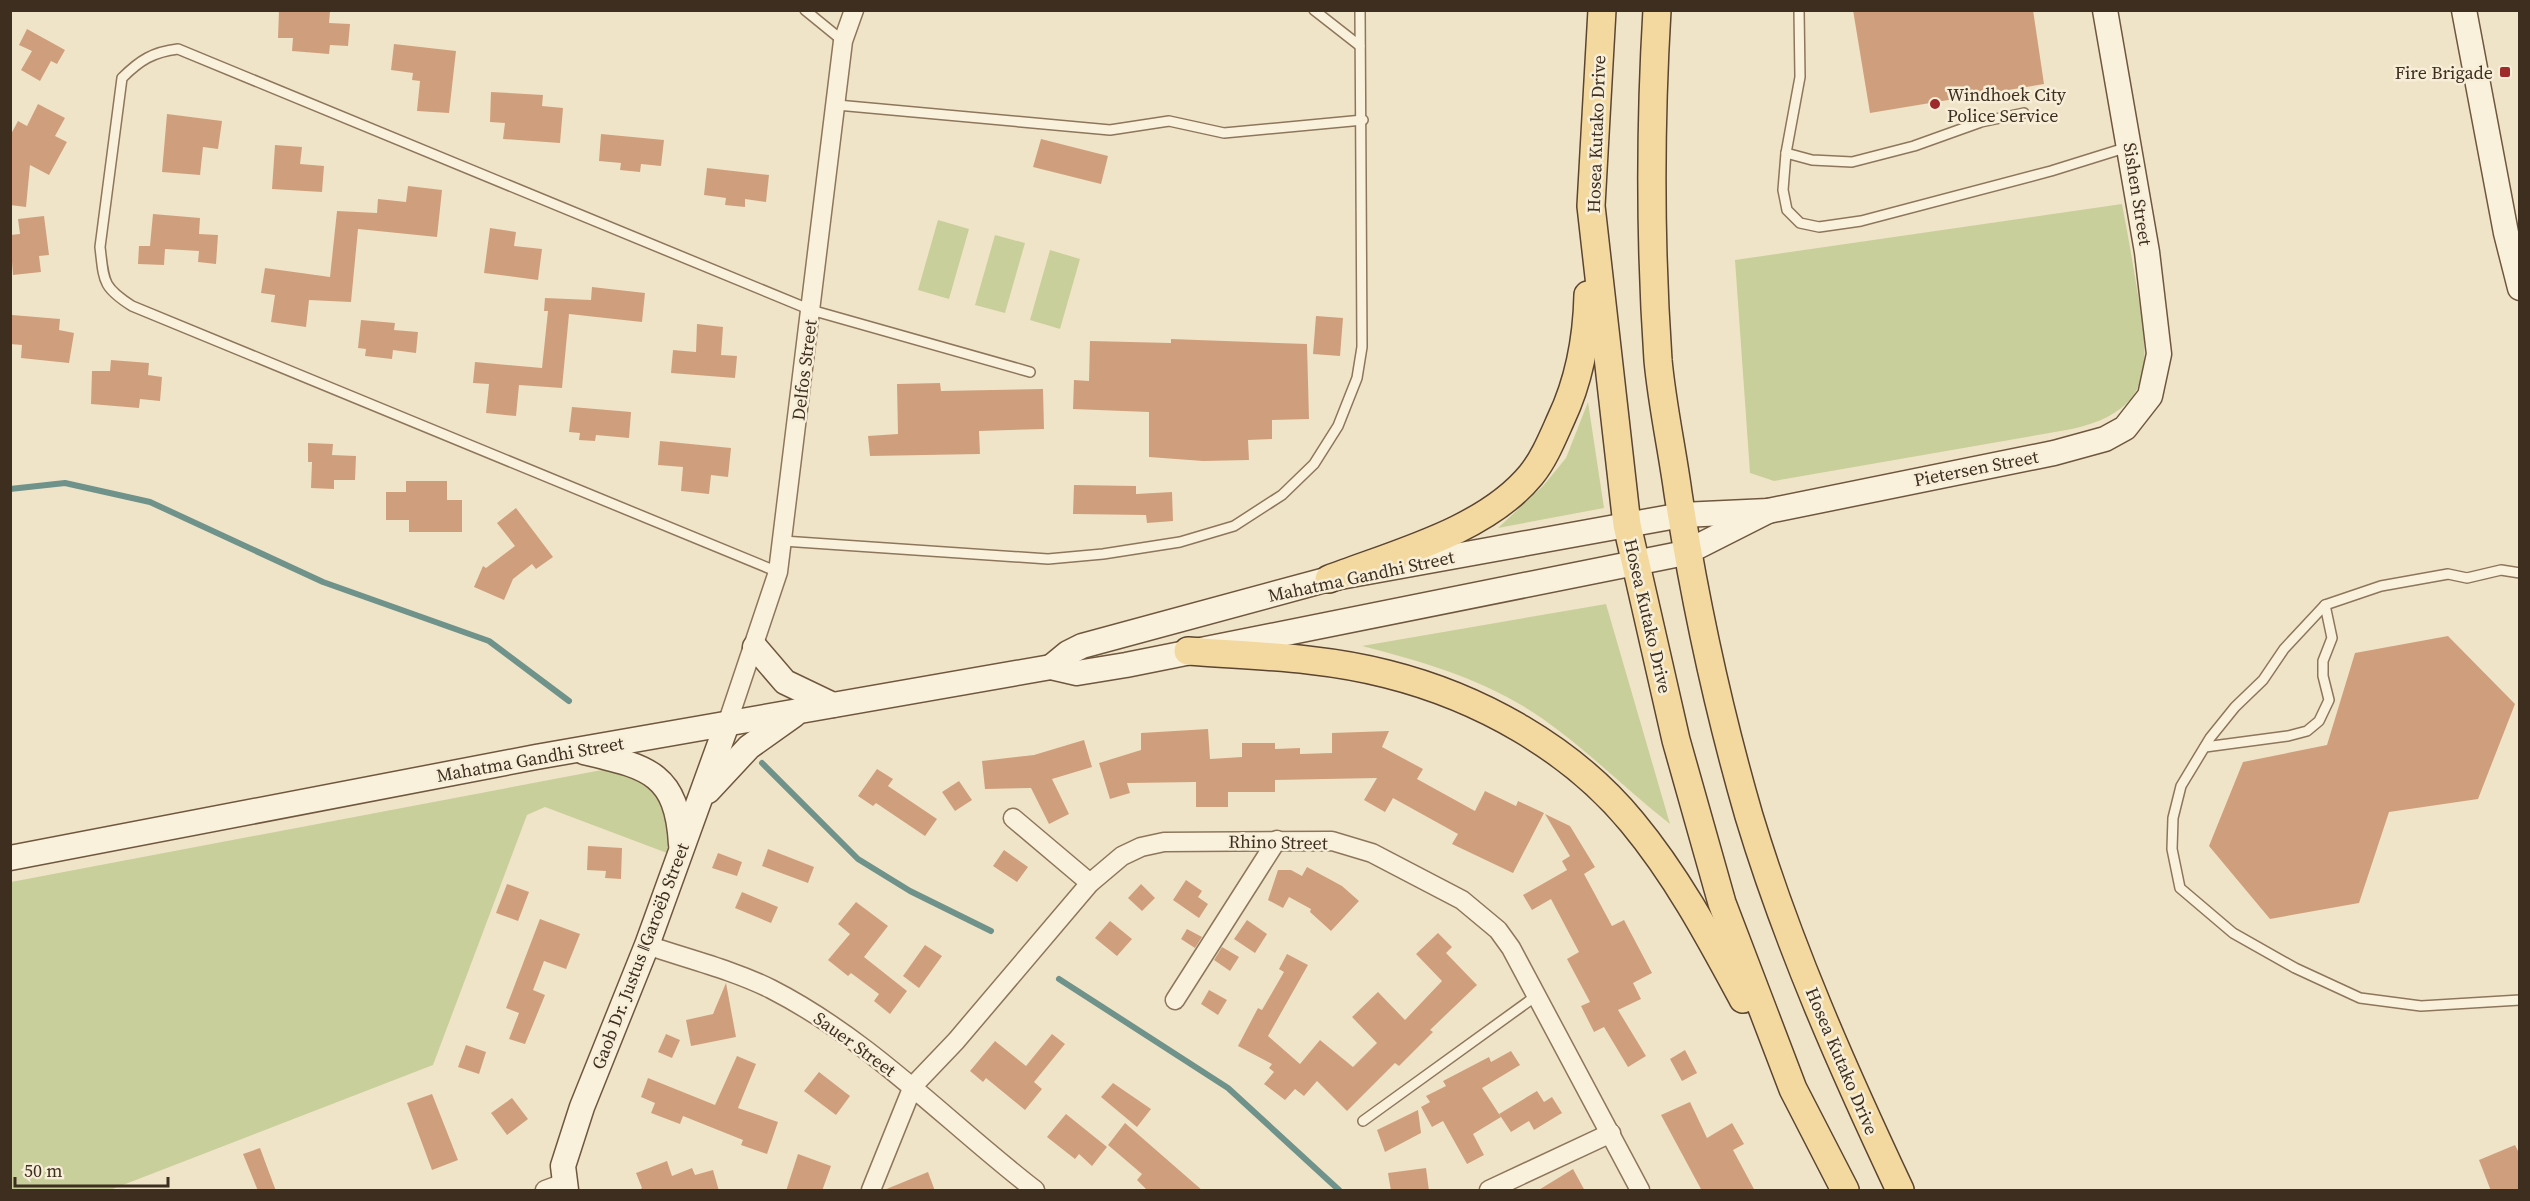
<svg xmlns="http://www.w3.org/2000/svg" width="2530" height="1201" font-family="'Source Serif 4',serif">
<rect width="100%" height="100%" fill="#f0e4c8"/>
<g fill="#c9cf9b">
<path d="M2122,204c6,30 11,61 16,91 12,71 16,115 -66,134l-298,52 -24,-8 -15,-213z"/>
<polygon points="938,220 969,229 949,299 918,290"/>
<polygon points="995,235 1025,243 1005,313 975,305"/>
<polygon points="1050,250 1080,259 1060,329 1030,320"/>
<polygon points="1588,402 1604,508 1498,528 1543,486 1566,458"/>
<path d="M1606,604l64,220c-43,-34 -82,-73 -127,-105 -54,-38 -118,-57 -181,-73z"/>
<polygon points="607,769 621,769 661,795 671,834 667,853 545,807 527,815 433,1065 110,1190 11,1190 11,882"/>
</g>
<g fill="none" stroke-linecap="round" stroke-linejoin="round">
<g stroke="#6f938a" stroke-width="6">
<polyline points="10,489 65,483 150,502 323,582 489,641 569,701"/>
<polyline points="762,763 858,859 910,891 991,931"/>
<polyline points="1059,979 1228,1088 1339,1190"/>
</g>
</g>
<g fill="#cf9f7d">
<polygon points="279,10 330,12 329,23 350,24 348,46 330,45 329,54 292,51 293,38 278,38"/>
<polygon points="1853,10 2033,10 2044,84 1870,113"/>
<polygon points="27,29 65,50 57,64 51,61 40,81 21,70 32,51 19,45"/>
<polygon points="394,44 456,51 449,113 417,111 420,81 412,80 413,73 391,70"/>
<polygon points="491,92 543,95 542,106 563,108 560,143 503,139 505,123 490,122"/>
<polygon points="38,104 65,118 55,136 67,142 49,175 30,165 26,207 10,205 10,136 18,121 27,126"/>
<polygon points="167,114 222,121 218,149 203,147 200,175 162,172"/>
<polygon points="601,134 664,140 661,166 641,164 640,172 620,170 621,163 599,161"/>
<polygon points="1041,139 1108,156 1101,184 1033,167"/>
<polygon points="275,145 302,147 300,164 324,166 322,192 272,189"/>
<polygon points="707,168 769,175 766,202 745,199 745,207 725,205 726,198 704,195"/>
<polygon points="408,186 442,190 437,237 358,229 351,302 309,300 306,327 271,322 275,295 261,293 265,268 330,277 337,211 377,213 378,199 406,202"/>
<polygon points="153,214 200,218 199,234 218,235 216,264 198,262 199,251 165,249 164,265 138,264 139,246 150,246"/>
<polygon points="44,216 49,255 39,256 41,272 13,275 10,235 20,234 18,219"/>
<polygon points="490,228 516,232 514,246 542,249 538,280 484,273"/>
<polygon points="592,287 645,293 642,322 569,314 562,388 519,385 516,416 486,413 489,384 473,383 475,362 542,368 548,311 544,311 545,298 591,300"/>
<polygon points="12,315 60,319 59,330 74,333 69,363 21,358 22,345 10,344"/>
<polygon points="1316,316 1343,318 1340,356 1313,354"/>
<polygon points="361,320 395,323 394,330 418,332 416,353 393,350 392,359 365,356 366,349 358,348"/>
<polygon points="697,324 723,327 721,355 737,356 735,378 671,373 673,350 696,352"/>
<polygon points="1171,339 1307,344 1309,419 1272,420 1272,439 1248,440 1249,460 1203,461 1149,457 1149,412 1073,409 1074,380 1089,381 1090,341 1171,343"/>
<polygon points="111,360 149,363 148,375 162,377 160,401 140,399 139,408 91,404 92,371 110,371"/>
<polygon points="940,383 941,391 1043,389 1044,429 979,431 980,454 870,456 868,436 898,434 897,384"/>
<polygon points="572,407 631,412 629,438 596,435 595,441 579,440 580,433 569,432"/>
<polygon points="660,441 731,448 728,477 711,475 709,494 681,491 683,467 658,465"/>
<polygon points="308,443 333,444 332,455 356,456 355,480 334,480 334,489 311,488 312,462 308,462"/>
<polygon points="406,481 447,481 447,500 462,500 462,532 409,532 409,520 386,520 386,492 406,492"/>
<polygon points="1074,485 1136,486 1136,494 1172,492 1173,521 1147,523 1146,515 1073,514"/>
<polygon points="516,508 553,557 536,569 532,564 513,579 504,600 474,587 483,566 486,568 515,546 497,523"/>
<polygon points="2448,636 2515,704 2478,799 2389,812 2359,903 2270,919 2209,846 2243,762 2327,745 2355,653"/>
<polygon points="1208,729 1210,759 1242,757 1242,743 1275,743 1275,749 1300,748 1300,754 1332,753 1332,733 1389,731 1382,747 1423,769 1417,779 1475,811 1485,791 1516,806 1518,801 1544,813 1513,873 1452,844 1458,834 1393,798 1385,812 1364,800 1377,778 1275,780 1275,792 1228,792 1228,807 1196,807 1196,782 1127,783 1130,793 1110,799 1099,763 1141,750 1141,733"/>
<polygon points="1084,740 1092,767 1052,779 1069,814 1049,824 1031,788 985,789 982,761 1034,755"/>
<polygon points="877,769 893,779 888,786 937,819 925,836 876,803 873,806 858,796"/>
<polygon points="959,781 972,800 955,811 942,792"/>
<polygon points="1545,814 1570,826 1595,867 1584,874 1612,926 1624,920 1652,973 1633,983 1641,999 1618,1010 1646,1056 1628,1067 1604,1027 1594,1032 1581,1006 1590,1002 1567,959 1579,952 1551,899 1532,910 1523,895 1567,870 1562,861 1570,856"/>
<polygon points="588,846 622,848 621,879 605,878 606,871 587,870"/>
<polygon points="768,849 814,867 808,883 762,866"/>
<polygon points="1004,850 1028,867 1017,882 993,866"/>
<polygon points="718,853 742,862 737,876 712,868"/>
<polygon points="1307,867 1342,886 1359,901 1331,931 1310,912 1311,909 1289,897 1283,908 1268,900 1278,870 1291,870 1302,876"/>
<polygon points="1186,880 1202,891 1198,897 1208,904 1199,918 1173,900"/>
<polygon points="507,884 529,892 518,921 496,913"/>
<polygon points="1141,884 1155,898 1142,911 1128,898"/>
<polygon points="742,892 778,907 771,923 735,908"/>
<polygon points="856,902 888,926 864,957 907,991 890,1014 874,1001 879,994 851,973 848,976 828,960 850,934 838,924"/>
<polygon points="540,919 580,934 566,969 544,961 533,990 545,995 525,1044 509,1039 519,1013 506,1008"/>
<polygon points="1247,920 1267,934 1255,953 1234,939"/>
<polygon points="1110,921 1132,939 1117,956 1095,938"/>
<polygon points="1187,929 1202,937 1195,948 1181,939"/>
<polygon points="1438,933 1452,947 1446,953 1477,985 1430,1030 1433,1032 1399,1066 1395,1063 1347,1111 1317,1081 1304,1096 1295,1089 1285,1100 1264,1084 1274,1072 1269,1068 1272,1064 1238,1046 1258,1008 1262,1010 1284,972 1279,969 1287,954 1308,965 1268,1036 1300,1064 1320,1040 1353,1067 1377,1043 1352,1017 1378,992 1405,1020 1442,981 1416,954"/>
<polygon points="925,945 942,956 919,988 903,976"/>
<polygon points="1222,947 1239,957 1230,971 1214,960"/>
<polygon points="726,983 736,1037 691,1046 686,1020 713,1014"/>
<polygon points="1209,990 1227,1000 1218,1015 1201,1004"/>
<polygon points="666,1034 680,1040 672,1058 658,1052"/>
<polygon points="1052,1034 1065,1044 1034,1082 1042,1089 1025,1110 986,1078 983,1082 970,1071 995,1041 1026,1066"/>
<polygon points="466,1045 486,1052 479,1074 458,1067"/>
<polygon points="1685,1050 1697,1073 1682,1081 1670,1059"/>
<polygon points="1511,1051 1520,1065 1482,1088 1501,1117 1473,1134 1484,1155 1467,1164 1443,1121 1432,1127 1421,1107 1430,1102 1426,1096 1446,1086 1443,1081 1489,1057 1491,1062"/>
<polygon points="737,1056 756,1064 738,1108 778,1122 767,1154 741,1145 743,1140 683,1116 680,1124 651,1113 655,1103 641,1097 648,1078 715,1105"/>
<polygon points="819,1072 850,1096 836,1115 804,1091"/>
<polygon points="1113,1083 1151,1109 1137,1127 1101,1097"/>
<polygon points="1537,1091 1544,1102 1552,1097 1562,1113 1534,1130 1529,1121 1511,1132 1499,1114"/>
<polygon points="432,1094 458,1160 432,1170 407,1103"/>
<polygon points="512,1098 528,1119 507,1135 491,1113"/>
<polygon points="1690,1102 1707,1138 1732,1123 1744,1144 1733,1150 1755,1191 1702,1191 1661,1115"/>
<polygon points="1418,1110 1421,1133 1385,1152 1377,1130"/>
<polygon points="1066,1114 1107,1147 1092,1166 1079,1154 1075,1159 1047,1137"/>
<polygon points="1125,1123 1203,1191 1148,1191 1137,1180 1142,1174 1108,1145"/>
<polygon points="2515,1145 2520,1155 2520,1191 2491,1191 2479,1160"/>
<polygon points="260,1148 276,1191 258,1191 243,1154"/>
<polygon points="798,1154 831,1166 822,1191 786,1191"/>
<polygon points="667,1161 672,1176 692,1168 695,1175 713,1170 719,1191 638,1191 642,1188 636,1173"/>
<polygon points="1426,1168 1429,1191 1391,1191 1388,1173"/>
<polygon points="1573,1169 1585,1191 1537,1191"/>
<polygon points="928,1172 935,1191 884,1191 884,1190"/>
</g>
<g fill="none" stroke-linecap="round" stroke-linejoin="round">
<defs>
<g id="lane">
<polyline points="805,10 843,41"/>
<polyline points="1314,10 1360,46"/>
<polyline points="1799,10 1800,77 1786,153 1783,190 1787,210 1800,223 1819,227 1861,221 2051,171 2128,147"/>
<polyline points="837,105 1110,130 1169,121 1224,133 1363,120"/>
<polyline points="1786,153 1812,160 1852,162 1914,146 1981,122 2024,113"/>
<polyline points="783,541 1048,559 1103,554 1180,542 1234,526 1282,495 1314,464 1338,426 1357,378 1362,347 1360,10"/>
<path d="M778,572l-646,-266c-30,-19 -28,-25 -32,-59l22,-169c18,-18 31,-26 56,-29l633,261 219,62"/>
<polyline points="2520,573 2501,570 2467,578 2448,574 2381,586 2325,605 2284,649 2263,680 2235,707 2210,738 2181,786 2173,818 2172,849 2180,888 2233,933 2295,968 2360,998 2421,1006 2520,1000"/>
<polyline points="2205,747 2288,736 2307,731 2319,721 2329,700 2323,676 2323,661 2332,638 2325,605"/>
<polyline points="1363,1121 1536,996"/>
</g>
<g id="street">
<polyline points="727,724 778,572 843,41 854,10"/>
<polyline points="1013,818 1090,883"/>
<path d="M647,945c41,14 86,25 124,44 100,51 177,134 264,201"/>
<polyline points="1175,1000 1277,840"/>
<polyline points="545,1190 564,1183"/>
<polyline points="871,1190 913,1086 956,1041 1090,883 1122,856 1141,847 1164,842 1332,841 1372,853 1462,900 1498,930 1511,948 1640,1190"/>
<polyline points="1489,1190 1611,1133"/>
</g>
<g id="secondary">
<polyline points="2464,10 2506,233 2520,288"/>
<polyline points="755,647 785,682 833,705"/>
<polyline points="1051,667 1068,653 1082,646 1329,579 1682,515 1768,511 2054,453 2105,439 2125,428 2150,396 2159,354 2147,252 2105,10"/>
<path d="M584,752c63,15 93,20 97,92"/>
<polyline points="708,791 749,747 794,715"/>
<polyline points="10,858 536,757 1051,667 1077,673 1126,665 1685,553 1768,511"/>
<polyline points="566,1190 563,1166 582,1107 647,945 727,724"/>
</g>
<g id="primary">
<polyline points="1602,10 1591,206 1627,525 1676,740 1722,903 1793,1089 1845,1190"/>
<path d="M1657,10c-7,117 -7,233 1,350 4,44 14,89 20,133 17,109 40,216 71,323 39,129 94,253 151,374"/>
<path d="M1329,579c65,-25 156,-48 202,-104 13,-16 21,-36 30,-56 18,-38 26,-81 27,-124"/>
<path d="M1188,651c66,5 135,6 199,23 92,23 184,74 245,148 45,54 78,116 111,177"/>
</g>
</defs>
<use href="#lane" stroke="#8d765c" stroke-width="12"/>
<use href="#street" stroke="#8d765c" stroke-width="21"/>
<use href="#secondary" stroke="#6f573f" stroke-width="27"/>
<use href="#primary" stroke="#5b4430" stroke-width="30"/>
<use href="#lane" stroke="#faf1dc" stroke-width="9"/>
<use href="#street" stroke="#faf1dc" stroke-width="18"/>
<use href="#secondary" stroke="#faf1dc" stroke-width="24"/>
<use href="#primary" stroke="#f3d9a0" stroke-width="27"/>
</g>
<g fill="#9e2a2b" stroke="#f7eed8" stroke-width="2">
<rect x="2499" y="66" width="12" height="12" rx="3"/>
<circle cx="1935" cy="104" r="6"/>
</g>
<g text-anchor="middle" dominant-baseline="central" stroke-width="5" stroke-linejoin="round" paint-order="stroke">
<g font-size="18" fill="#3d2e20" stroke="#f7eed8" text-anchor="end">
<text x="2493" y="72">Fire Brigade</text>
<text x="1947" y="94" text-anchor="start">Windhoek City<tspan x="1947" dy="21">Police Service</tspan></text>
</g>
<g font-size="18" fill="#3d2e20" stroke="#f7eed8">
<text transform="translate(1596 134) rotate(-88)">Hosea Kutako Drive</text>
<text transform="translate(2138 194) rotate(81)">Sishen Street</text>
<text transform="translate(804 370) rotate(-83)">Delfos Street</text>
<text transform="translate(1976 468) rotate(-11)">Pietersen Street</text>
<text transform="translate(1361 576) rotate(-12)">Mahatma Gandhi Street</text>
<text transform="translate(1648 616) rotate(77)">Hosea Kutako Drive</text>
<text transform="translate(530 759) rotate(-10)">Mahatma Gandhi Street</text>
<text transform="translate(1278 842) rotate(1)">Rhino Street</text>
<text transform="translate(640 956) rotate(-69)">Gaob Dr. Justus ǁGaroëb Street</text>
<text transform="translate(855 1044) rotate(36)">Sauer Street</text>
<text transform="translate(1842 1061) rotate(67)">Hosea Kutako Drive</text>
</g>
</g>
<rect width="2530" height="1201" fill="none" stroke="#3d2e20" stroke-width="24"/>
<path d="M15 1177v9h153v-9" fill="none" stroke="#3d2e20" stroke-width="3"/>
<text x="24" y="1177" font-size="18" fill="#3d2e20" stroke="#f7eed8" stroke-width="4.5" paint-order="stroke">50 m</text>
</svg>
